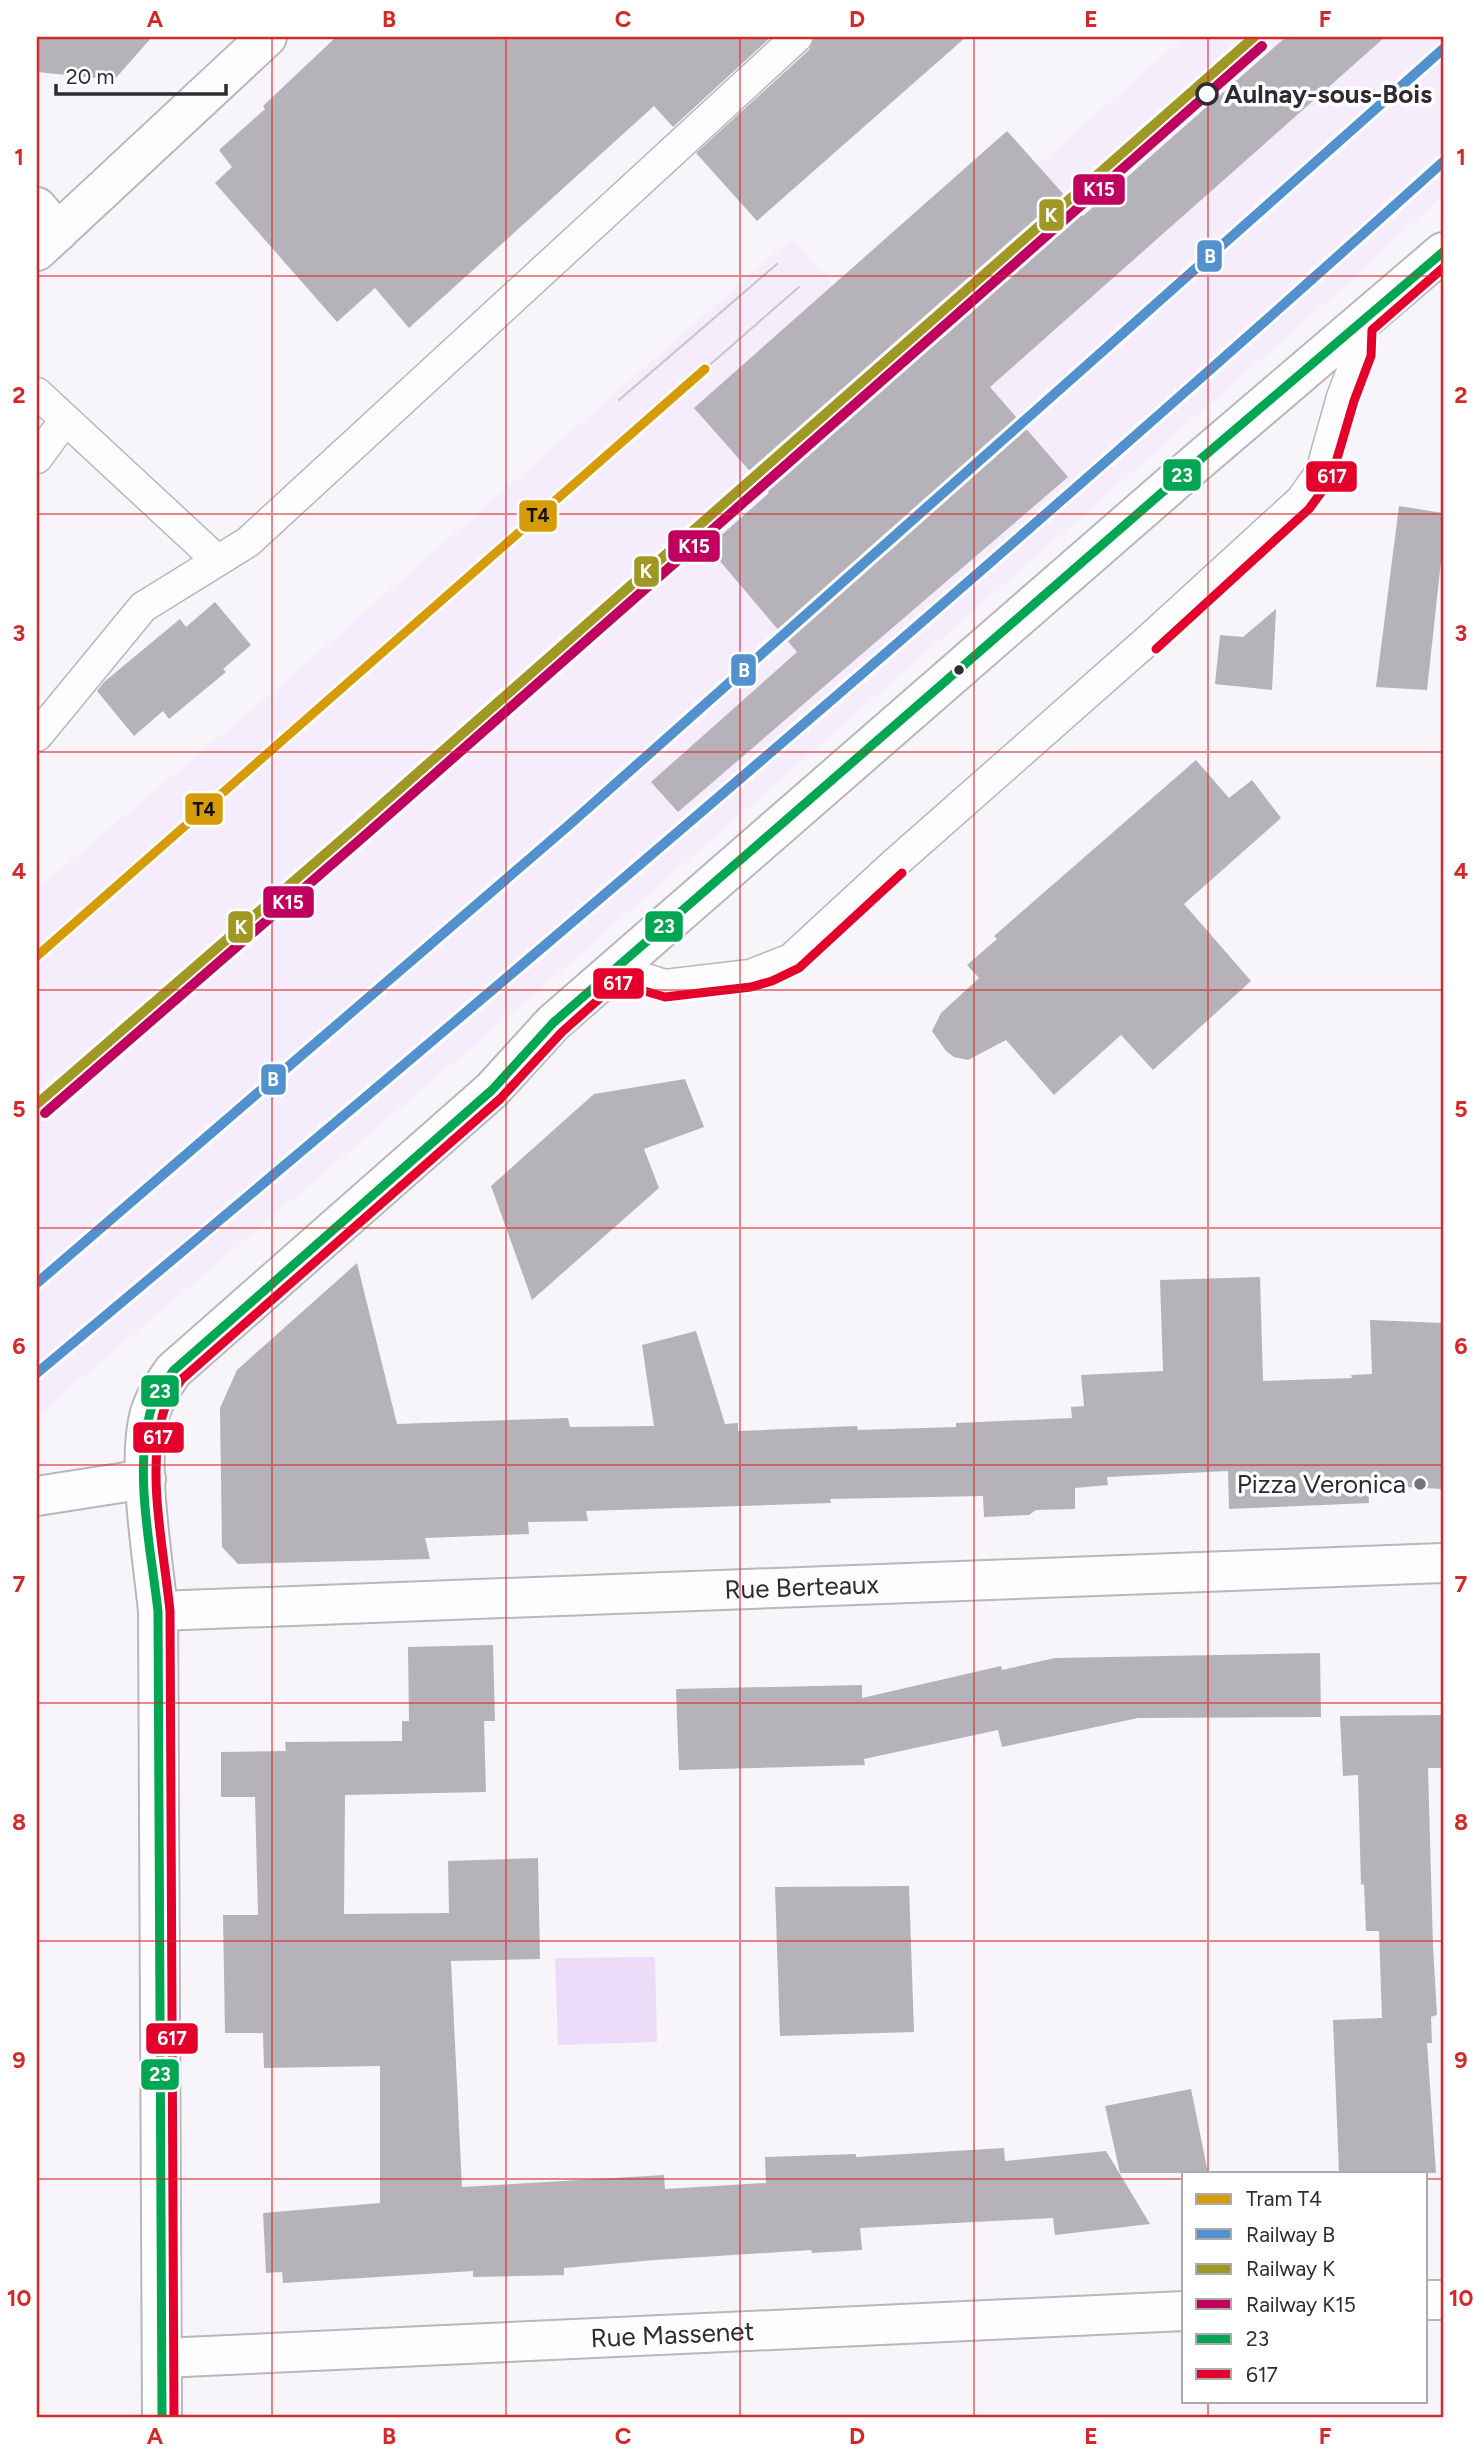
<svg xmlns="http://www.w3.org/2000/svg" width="1480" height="2455" font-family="Figtree,sans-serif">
<rect width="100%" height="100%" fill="#f7f4fa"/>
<polygon fill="#f5ecfc" points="1184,37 1443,37 1443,195 1343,288 544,986 37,1416 37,889 273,692 792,238 862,319"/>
<polygon fill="#eddcf9" points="655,1957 657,2042 558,2045 555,1958"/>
<g fill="#b6b2b9">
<polygon points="37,37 152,37 114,80 37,72"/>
<polygon points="336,37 771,37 673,127 654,106 409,328 375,288 337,322 215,183 232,167 219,150 265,109 263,106"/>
<polygon points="814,37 966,37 757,221 696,153 809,50"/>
<polygon points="1286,37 1385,37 990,387 1068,477 678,812 651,782 797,652 708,547 769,493 694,408 1007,131 1083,216"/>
<polygon points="1399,506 1443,513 1443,543 1427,690 1376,687"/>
<polygon points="215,602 251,645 223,669 226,672 169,719 163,711 134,736 97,691 104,682 180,619 186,627"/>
<polygon points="1276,609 1272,690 1215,684 1220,635 1243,637"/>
<polygon points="1196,760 1229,798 1252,780 1281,818 1184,904 1251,981 1153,1070 1121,1035 1054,1095 1006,1040 968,1060 954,1057 946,1051 932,1031 941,1013 979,978 967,965 997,939 994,936"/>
<polygon points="685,1079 704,1127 644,1149 659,1188 532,1300 491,1186 594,1094"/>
<polygon points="357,1263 397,1424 568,1418 570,1427 654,1426 642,1345 696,1331 725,1424 738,1423 738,1431 857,1426 858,1430 956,1427 956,1423 1072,1418 1071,1407 1084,1406 1081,1375 1163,1371 1160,1280 1260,1277 1263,1381 1352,1378 1351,1375 1372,1374 1370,1320 1443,1323 1443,1489 1368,1485 1369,1503 1229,1509 1228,1471 1107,1477 1108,1485 1075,1488 1075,1509 1036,1510 1029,1515 984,1517 983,1496 830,1499 831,1503 586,1511 588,1521 528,1522 529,1534 425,1538 430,1559 238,1564 222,1547 220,1408 237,1370"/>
<polygon points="493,1645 495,1721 484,1721 486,1792 345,1795 344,1914 449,1913 448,1861 538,1858 540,1959 451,1961 462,2187 664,2175 665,2189 766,2183 765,2157 856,2154 856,2157 1004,2148 1005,2161 1106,2151 1150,2224 1055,2235 1053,2218 860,2228 862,2250 812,2253 811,2250 655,2260 564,2268 564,2275 473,2277 473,2271 283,2283 282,2272 266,2273 263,2213 380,2203 380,2066 264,2068 263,2033 225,2033 223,1915 258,1915 255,1797 221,1797 221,1752 286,1751 285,1742 402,1741 402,1721 409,1721 408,1647"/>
<polygon points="1320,1653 1321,1717 1138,1718 1002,1747 998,1730 864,1759 865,1765 679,1770 676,1689 862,1685 862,1698 1001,1666 1002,1670 1055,1658"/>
<polygon points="1443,1715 1443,1768 1428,1768 1433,1946 1437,2015 1431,2017 1432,2043 1427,2043 1436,2173 1339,2173 1333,2020 1382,2018 1379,1931 1366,1931 1364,1884 1361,1885 1358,1775 1343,1776 1340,1716"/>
<polygon points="909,1886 914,2032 780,2036 775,1887"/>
<polygon points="1191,2089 1208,2173 1120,2173 1105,2106"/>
</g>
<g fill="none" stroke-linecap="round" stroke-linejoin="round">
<defs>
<g id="lane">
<polyline points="37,393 217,560"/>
<polyline points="37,458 65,420"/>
<polyline points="37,736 143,607 248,542 797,37"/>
<polyline points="614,969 665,985 750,975 791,959 894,864 1148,640 1301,500 1321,472 1342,397 1359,353 1360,324"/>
</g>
<g id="street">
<polyline points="37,207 58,232"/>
<polyline points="37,1496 146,1479"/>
<path id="s1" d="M158,1611l1285,-48"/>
<polyline points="1426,2300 1443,2300"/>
<path id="s2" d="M162,2358l1022,-47"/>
<path d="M162,2418l-4,-807c-5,-52 -22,-149 -8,-198 5,-16 14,-29 23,-42l319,-281 61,-67 636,-554 254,-217"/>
</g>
<polyline id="secondary" points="37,251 267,37"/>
</defs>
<use href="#lane" stroke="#b9b6bc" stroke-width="33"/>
<use href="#street" stroke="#b9b6bc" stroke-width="42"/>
<use href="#secondary" stroke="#b9b6bc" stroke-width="42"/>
<use href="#lane" stroke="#fefdfe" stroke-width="30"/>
<use href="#street" stroke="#fefdfe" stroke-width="38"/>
<use href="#secondary" stroke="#fefdfe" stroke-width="38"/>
<g stroke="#c6c4c7" stroke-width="2">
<polyline points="705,369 799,287"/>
<polyline points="619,400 777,264"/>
</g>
<defs>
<path id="bus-1" d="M162,2418l-4,-807c-7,-61 -24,-138 -8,-198 4,-15 14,-29 23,-42l319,-281 61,-67 636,-554 254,-217"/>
<g id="bus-2">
<polyline points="1156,649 1309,509 1331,479 1354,401 1371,356 1372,330 1443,268"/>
<path d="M174,2418l-4,-807c-6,-60 -23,-135 -8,-194 3,-14 12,-26 20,-38l318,-280 62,-67 55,-49 48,14 86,-10 21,-6 27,-13 103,-95"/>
</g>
</defs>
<use href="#bus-1" stroke="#fff" stroke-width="14"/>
<use href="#bus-2" stroke="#fff" stroke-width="14"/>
<use href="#bus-1" stroke="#00a651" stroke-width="9"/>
<use href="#bus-2" stroke="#e4002b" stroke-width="9"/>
<defs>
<g id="rail-1">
<polyline points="37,1283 569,825 1443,49"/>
<path d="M37,1373c475,-397 946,-797 1406,-1211"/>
</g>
<polyline id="rail-2" points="37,1104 354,829 1254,37"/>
<polyline id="rail-3" points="45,1113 362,838 1262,46"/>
</defs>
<use href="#rail-1" stroke="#fff" stroke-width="16"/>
<use href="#rail-2" stroke="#fff" stroke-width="16"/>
<use href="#rail-3" stroke="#fff" stroke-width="16"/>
<use href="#rail-1" stroke="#5291ce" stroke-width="10"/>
<use href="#rail-2" stroke="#9f9825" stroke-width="10"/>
<use href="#rail-3" stroke="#bf005f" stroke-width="10"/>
<defs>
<polyline id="tram-1" points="37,956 705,369"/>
</defs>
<use href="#tram-1" stroke="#fff" stroke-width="14"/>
<use href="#tram-1" stroke="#d59b08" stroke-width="9"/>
</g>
<path fill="none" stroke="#d62828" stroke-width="2" stroke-opacity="0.55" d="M272,37v2381M506,37v2381M740,37v2381M974,37v2381M1208,37v2136M37,276h1406M37,514h1406M37,752h1406M37,990h1406M37,1228h1406M37,1465h1406M37,1703h1406M37,1941h1406M37,2179h1147M1426,2179h17M1208,2401v17"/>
<circle fill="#fff" stroke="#2f2b32" stroke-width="3.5" cx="1207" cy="94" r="10"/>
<circle fill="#2f2b32" stroke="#fff" stroke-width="2.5" cx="959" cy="670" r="6"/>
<circle fill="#757178" stroke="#fff" stroke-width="2.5" cx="1420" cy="1484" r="7"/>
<g text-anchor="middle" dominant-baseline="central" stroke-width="7" stroke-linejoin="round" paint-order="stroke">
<g font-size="26" font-weight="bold" fill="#2f2b32" stroke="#fff" text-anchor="start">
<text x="1224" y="94">Aulnay-sous-Bois</text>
</g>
<g font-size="26" fill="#2f2b32" stroke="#fff" text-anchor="end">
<text x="1406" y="1484">Pizza Veronica</text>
</g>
<g font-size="26" fill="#2f2b32" stroke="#fff">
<text stroke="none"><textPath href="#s1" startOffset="644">Rue Berteaux</textPath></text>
<text stroke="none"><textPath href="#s2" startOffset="511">Rue Massenet</textPath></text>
</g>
</g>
<g stroke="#fff" stroke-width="2.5">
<rect x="1072" y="173" width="54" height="33" rx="7" fill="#bf005f"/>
<rect x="1038" y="198" width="27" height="34" rx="7" fill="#9f9825"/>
<rect x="1196" y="239" width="27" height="34" rx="7" fill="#5291ce"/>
<rect x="1162" y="458" width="40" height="34" rx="7" fill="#00a651"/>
<rect x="1305" y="460" width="53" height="33" rx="7" fill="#e4002b"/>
<rect x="518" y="499" width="40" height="34" rx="7" fill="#d59b08"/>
<rect x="667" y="529" width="54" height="34" rx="7" fill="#bf005f"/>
<rect x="633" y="555" width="27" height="33" rx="7" fill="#9f9825"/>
<rect x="730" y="653" width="27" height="34" rx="7" fill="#5291ce"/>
<rect x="184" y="792" width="40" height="34" rx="7" fill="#d59b08"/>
<rect x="262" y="885" width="53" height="34" rx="7" fill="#bf005f"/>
<rect x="644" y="910" width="40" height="33" rx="7" fill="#00a651"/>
<rect x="227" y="910" width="27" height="34" rx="7" fill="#9f9825"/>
<rect x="592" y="967" width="53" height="33" rx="7" fill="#e4002b"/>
<rect x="260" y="1063" width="27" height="33" rx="7" fill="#5291ce"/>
<rect x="140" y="1374" width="40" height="34" rx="7" fill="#00a651"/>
<rect x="132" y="1421" width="53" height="33" rx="7" fill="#e4002b"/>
<rect x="145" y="2022" width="54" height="33" rx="7" fill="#e4002b"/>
<rect x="140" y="2058" width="40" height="33" rx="7" fill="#00a651"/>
</g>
<g font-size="19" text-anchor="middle" font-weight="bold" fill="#fff">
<text x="1099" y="196">K15</text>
<text x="1051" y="222">K</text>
<text x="1210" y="263">B</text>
<text x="1182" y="482">23</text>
<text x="1332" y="483">617</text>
<text x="694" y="553">K15</text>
<text x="646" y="578">K</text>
<text x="744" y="677">B</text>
<text x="288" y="909">K15</text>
<text x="664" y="933">23</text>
<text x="241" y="934">K</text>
<text x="618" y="990">617</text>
<text x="273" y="1086">B</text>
<text x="160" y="1398">23</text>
<text x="158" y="1444">617</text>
<text x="172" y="2045">617</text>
<text x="160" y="2081">23</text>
</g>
<g font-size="19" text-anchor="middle" font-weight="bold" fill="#111">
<text x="538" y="522">T4</text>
<text x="204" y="816">T4</text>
</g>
<rect width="1480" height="2455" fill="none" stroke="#ffffff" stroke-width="77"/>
<rect x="1182" y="2172" width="245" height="231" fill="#ffffff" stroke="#acaaad" stroke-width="2"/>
<rect x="1196" y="2194" width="35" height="10" fill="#d59b08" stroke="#acaaad" stroke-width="2"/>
<text x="1246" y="2206" font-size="21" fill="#2f2b32">Tram T4</text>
<rect x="1196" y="2229" width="35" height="10" fill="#5291ce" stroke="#acaaad" stroke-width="2"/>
<text x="1246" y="2242" font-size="21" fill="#2f2b32">Railway B</text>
<rect x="1196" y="2264" width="35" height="10" fill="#9f9825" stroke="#acaaad" stroke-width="2"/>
<text x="1246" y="2276" font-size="21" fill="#2f2b32">Railway K</text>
<rect x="1196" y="2299" width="35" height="10" fill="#bf005f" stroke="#acaaad" stroke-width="2"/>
<text x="1246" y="2312" font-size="21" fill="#2f2b32">Railway K15</text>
<rect x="1196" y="2334" width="35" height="10" fill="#00a651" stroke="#acaaad" stroke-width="2"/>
<text x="1246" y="2346" font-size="21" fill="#2f2b32">23</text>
<rect x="1196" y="2369" width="35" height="10" fill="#e4002b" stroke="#acaaad" stroke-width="2"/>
<text x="1246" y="2382" font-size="21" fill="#2f2b32">617</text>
<path d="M56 84v10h170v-10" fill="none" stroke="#2f2b32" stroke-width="3.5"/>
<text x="66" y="84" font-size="21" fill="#2f2b32" stroke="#ffffff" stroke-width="5" paint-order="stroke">20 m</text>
<rect x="38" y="38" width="1404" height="2378" fill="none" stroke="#d62828" stroke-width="2.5"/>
<g font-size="23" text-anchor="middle" font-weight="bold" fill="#d62828">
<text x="155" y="27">A</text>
<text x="389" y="27">B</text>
<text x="623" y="27">C</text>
<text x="857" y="27">D</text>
<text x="1091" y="27">E</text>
<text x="1325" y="27">F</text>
<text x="19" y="165">1</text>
<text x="1461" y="165">1</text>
<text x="19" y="403">2</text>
<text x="1461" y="403">2</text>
<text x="19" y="641">3</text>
<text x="1461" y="641">3</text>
<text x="19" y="879">4</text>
<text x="1461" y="879">4</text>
<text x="19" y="1117">5</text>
<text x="1461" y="1117">5</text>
<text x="19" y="1354">6</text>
<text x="1461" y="1354">6</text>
<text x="19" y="1592">7</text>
<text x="1461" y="1592">7</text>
<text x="19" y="1830">8</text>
<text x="1461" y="1830">8</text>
<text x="19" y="2068">9</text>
<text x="1461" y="2068">9</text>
<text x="19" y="2306">10</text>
<text x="1461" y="2306">10</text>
<text x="155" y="2444">A</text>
<text x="389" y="2444">B</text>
<text x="623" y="2444">C</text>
<text x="857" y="2444">D</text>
<text x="1091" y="2444">E</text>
<text x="1325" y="2444">F</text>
</g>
</svg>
